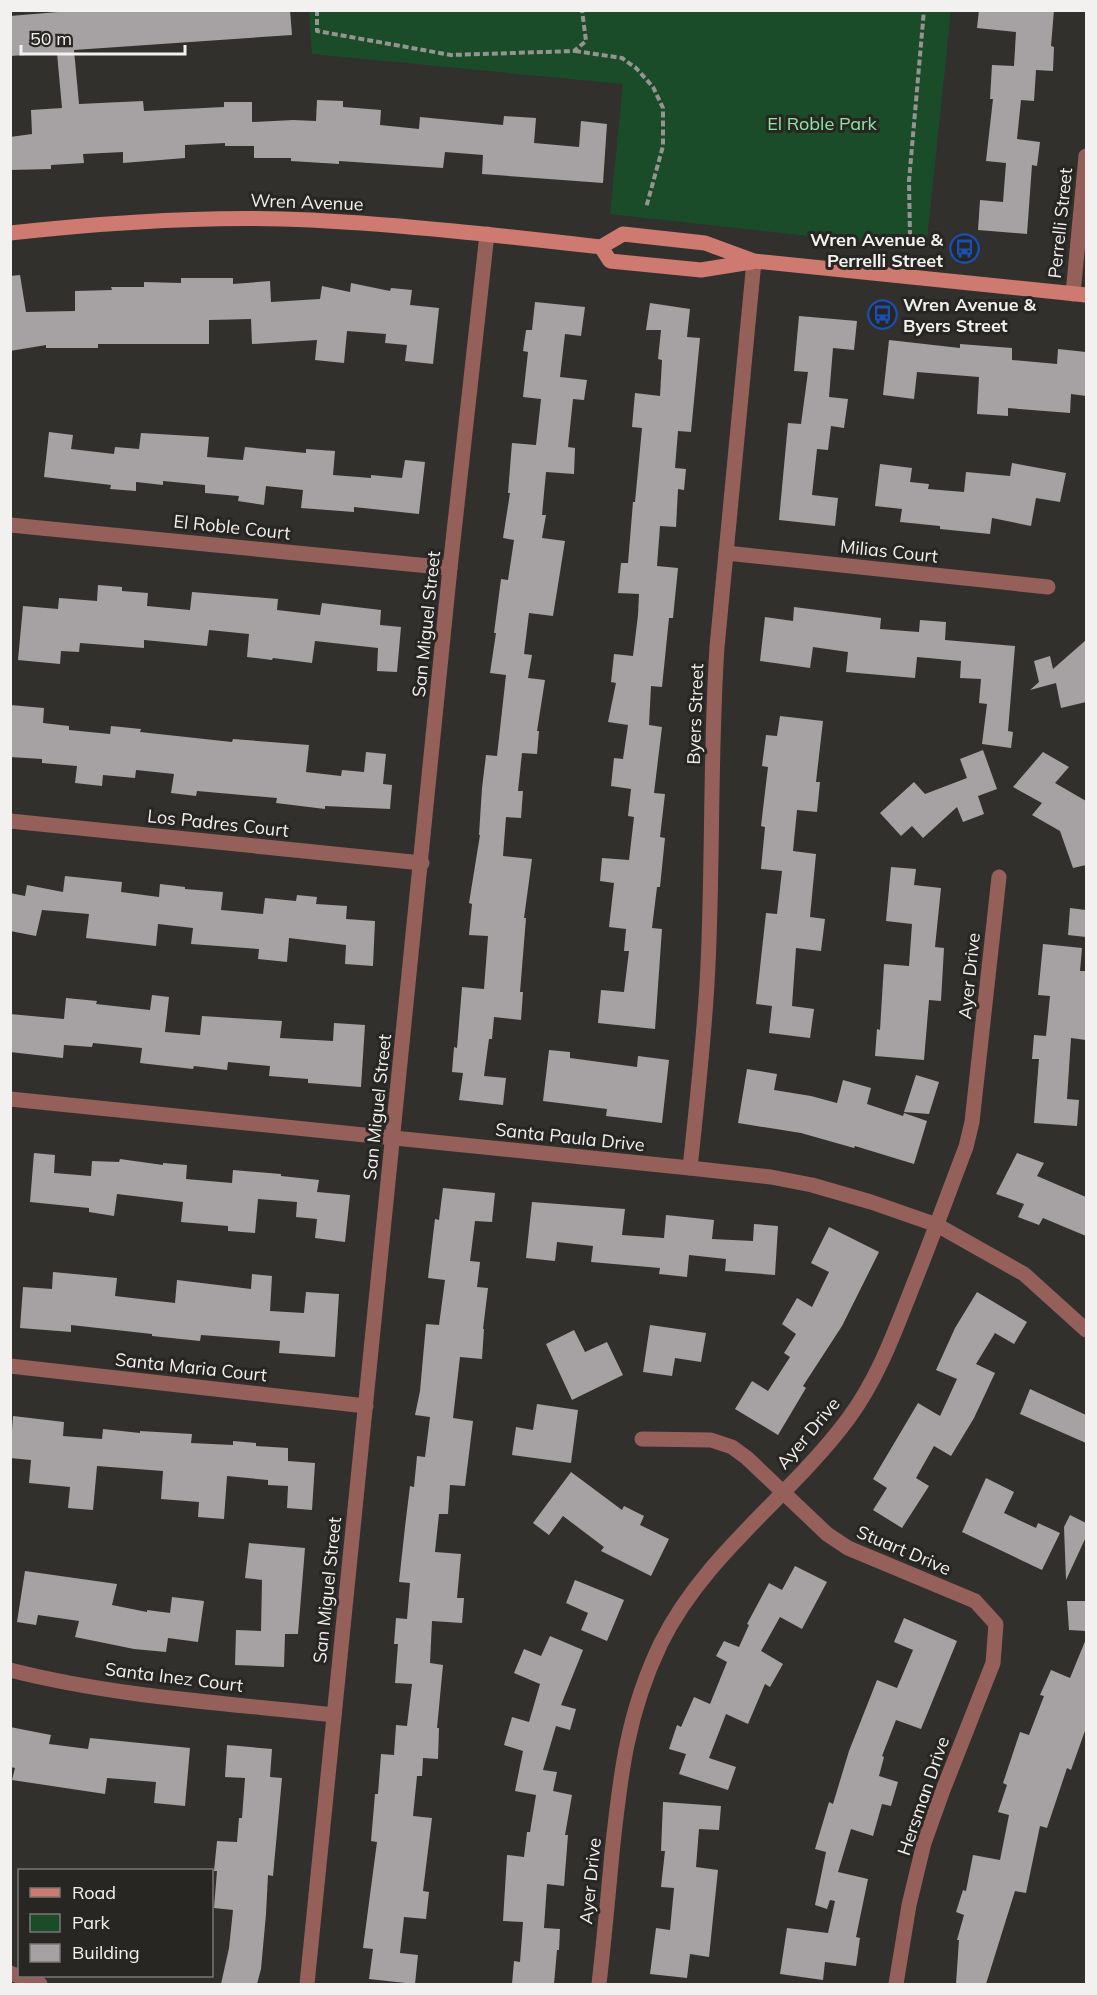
<svg xmlns="http://www.w3.org/2000/svg" width="1097" height="1995" font-family="Mulish,sans-serif">
<rect width="100%" height="100%" fill="#32302d"/>
<polygon fill="#1b4c29" points="309,11 951,11 926,249 610,214 623,84 312,54"/>
<g fill="#a6a2a4">
<polygon points="82,10 290,10 292,35 74,50 79,104 143,101 144,111 224,107 224,102 252,102 252,122 293,120 316,121 317,100 343,101 343,107 381,110 380,125 419,129 420,117 503,125 504,116 536,118 534,143 579,147 581,121 607,124 603,183 482,174 483,155 445,152 443,168 339,161 339,164 291,161 291,158 254,158 254,146 225,146 225,143 185,145 185,158 123,163 123,152 83,154 84,163 51,165 51,169 10,170 10,137 32,134 31,110 62,108 57,53 10,56 10,16"/>
<polygon points="979,10 1054,10 1051,46 1054,47 1053,71 1036,70 1034,101 1021,100 1017,139 1040,142 1037,166 1032,165 1027,234 978,230 980,200 1003,202 1006,163 986,161 993,99 990,99 992,65 1014,66 1016,32 977,28"/>
<polygon points="20,275 26,312 75,311 75,291 112,290 111,287 144,287 144,282 181,283 181,278 233,278 233,284 270,281 271,302 320,299 322,286 350,292 351,283 390,291 391,288 412,290 410,305 439,308 433,364 405,361 407,345 385,343 386,334 347,331 344,363 315,360 317,340 252,344 251,319 209,320 209,344 98,344 98,348 46,348 46,345 10,351 10,276"/>
<polygon points="535,302 585,307 581,336 565,334 560,377 587,380 584,400 573,399 568,447 575,448 574,474 546,472 542,515 546,515 542,538 565,541 553,616 529,613 524,654 532,655 528,678 545,680 537,731 539,731 537,754 522,753 518,791 523,791 521,818 506,817 503,856 532,859 524,918 526,918 520,992 523,992 521,1020 494,1017 492,1039 489,1039 484,1076 506,1078 503,1105 459,1100 463,1073 452,1072 454,1047 457,1048 462,987 484,989 488,936 469,935 472,904 469,903 480,835 479,835 482,788 486,755 497,756 506,675 490,673 496,633 494,633 501,579 508,580 514,540 503,538 510,493 508,493 512,443 536,445 541,399 523,397 528,352 523,351 526,330 532,330"/>
<polygon points="650,303 690,309 687,337 700,338 691,432 678,431 675,468 686,469 684,490 678,489 676,527 660,526 657,566 678,568 673,618 669,618 662,687 651,686 649,725 662,727 654,793 665,794 660,837 665,838 660,887 657,887 652,928 662,929 655,1029 598,1023 601,990 624,992 629,951 624,951 626,929 609,927 614,883 600,881 602,858 629,860 634,817 628,816 631,789 611,786 614,758 623,759 628,725 608,722 616,683 611,682 614,654 633,656 638,615 639,594 618,593 621,563 628,563 633,502 635,502 642,428 632,427 635,393 660,396 662,360 658,359 661,330 646,330"/>
<polygon points="799,316 857,321 854,350 833,348 829,397 848,399 844,428 831,426 828,450 817,449 812,495 838,498 835,526 779,520 788,423 801,424 808,372 794,371"/>
<polygon points="889,340 960,348 960,344 1012,348 1012,360 1057,364 1058,349 1086,352 1086,396 1071,394 1070,413 1008,408 1008,416 977,414 979,377 917,372 914,399 883,395"/>
<polygon points="49,432 73,435 71,449 114,454 115,447 139,449 141,433 209,437 207,457 243,460 245,447 306,453 306,449 335,451 333,475 371,478 371,475 402,478 405,460 425,462 419,514 354,507 354,512 301,508 303,490 266,486 264,505 238,501 239,496 205,493 205,485 163,481 163,485 136,482 136,491 110,489 111,485 44,477"/>
<polygon points="1012,463 1066,473 1060,502 1036,498 1031,526 992,518 990,534 940,529 940,526 900,522 902,509 875,506 880,464 912,468 910,482 929,484 928,489 964,492 966,472 1010,476"/>
<polygon points="98,585 122,587 122,591 148,593 147,606 190,610 192,592 278,599 277,610 320,615 322,603 381,610 380,625 401,627 397,672 377,671 378,648 315,641 312,663 273,658 272,660 247,657 249,634 209,630 207,646 144,640 144,648 80,643 79,652 61,651 60,664 18,660 23,606 58,609 59,598 97,601"/>
<polygon points="794,607 881,618 880,629 919,632 920,620 946,622 945,640 1015,646 1008,731 1013,732 1011,748 982,744 987,704 979,703 981,679 960,678 961,661 917,657 915,678 846,672 848,652 813,647 810,668 760,661 765,617 793,621"/>
<polygon points="1086,640 1086,702 1061,708 1056,683 1030,690 1039,682 1034,661 1050,656 1053,669"/>
<polygon points="10,705 44,708 43,723 69,726 69,730 110,734 111,726 141,729 140,732 232,742 233,739 309,745 306,772 341,776 342,770 364,772 366,752 386,754 383,784 392,785 390,809 325,806 325,809 276,803 277,798 197,791 196,796 171,793 174,774 136,770 135,778 103,775 102,786 75,783 77,766 42,763 42,759 10,757"/>
<polygon points="780,716 823,721 816,782 820,782 817,812 797,810 793,851 816,854 810,917 825,919 821,951 796,948 792,1006 814,1009 810,1038 769,1033 772,1006 756,1004 766,913 777,914 782,871 761,869 765,827 761,826 768,767 762,766 766,735 777,736"/>
<polygon points="983,750 997,789 978,796 984,814 963,822 957,807 923,838 912,826 901,836 880,813 914,782 925,794 967,778 960,759"/>
<polygon points="1043,752 1069,767 1055,783 1086,801 1086,865 1073,868 1060,831 1032,815 1042,803 1013,787"/>
<polygon points="891,867 916,869 914,885 941,888 935,947 944,948 941,1001 929,1000 924,1060 875,1056 877,1029 880,1030 884,964 909,966 912,924 886,921"/>
<polygon points="65,876 122,882 121,892 159,897 160,884 185,887 185,889 223,892 221,910 263,914 265,898 296,901 297,895 317,897 316,904 347,906 346,919 375,921 373,966 345,964 346,945 289,938 287,962 258,959 259,949 191,944 193,928 158,924 156,946 86,938 89,914 42,910 36,936 10,931 10,893 25,896 27,885 63,892"/>
<polygon points="1070,908 1086,910 1086,937 1068,935"/>
<polygon points="1043,944 1082,948 1080,971 1086,971 1086,1040 1071,1038 1067,1099 1079,1100 1077,1126 1034,1123 1039,1059 1032,1059 1034,1035 1046,1036 1050,996 1038,995"/>
<polygon points="152,995 169,997 165,1032 200,1035 202,1016 282,1021 280,1038 333,1041 334,1023 365,1025 361,1087 308,1083 308,1079 269,1076 270,1066 228,1062 227,1070 194,1066 193,1069 140,1063 142,1048 93,1043 92,1047 64,1045 63,1058 10,1052 10,1014 64,1019 66,998 97,1001 96,1004 150,1010"/>
<polygon points="549,1050 570,1052 570,1058 637,1067 638,1056 669,1060 662,1123 606,1116 607,1109 543,1101"/>
<polygon points="747,1069 777,1074 774,1090 811,1096 837,1103 843,1080 871,1088 867,1104 903,1116 904,1113 927,1121 914,1164 855,1146 854,1148 801,1133 738,1123"/>
<polygon points="916,1075 939,1082 929,1114 904,1112"/>
<polygon points="34,1153 55,1155 54,1173 91,1176 92,1161 119,1162 120,1159 163,1165 163,1163 187,1165 186,1179 232,1183 233,1170 281,1174 281,1176 319,1180 317,1192 350,1195 345,1242 315,1238 317,1219 296,1217 297,1202 258,1199 255,1233 228,1231 228,1226 181,1222 183,1202 117,1194 114,1216 89,1212 89,1208 30,1202"/>
<polygon points="1017,1153 1044,1163 1037,1176 1086,1197 1086,1236 1043,1218 1039,1225 1018,1217 1024,1204 996,1194"/>
<polygon points="443,1188 495,1193 492,1222 475,1221 470,1261 480,1262 477,1287 488,1288 483,1329 484,1329 482,1359 460,1357 453,1418 473,1421 465,1486 450,1485 448,1514 439,1514 435,1552 461,1554 457,1598 464,1598 462,1623 432,1621 430,1663 443,1665 437,1728 439,1728 438,1759 423,1758 422,1776 417,1776 413,1816 432,1818 423,1891 429,1892 426,1919 404,1917 400,1953 418,1955 415,1984 369,1979 373,1949 363,1948 377,1842 371,1841 375,1794 378,1794 381,1754 394,1755 396,1725 407,1726 412,1684 395,1683 398,1644 394,1644 396,1618 407,1619 410,1583 399,1582 405,1527 410,1486 414,1487 417,1456 425,1457 430,1417 415,1415 420,1391 426,1324 439,1325 445,1280 428,1278 435,1219 439,1220"/>
<polygon points="532,1202 625,1209 622,1235 664,1238 666,1215 714,1220 712,1239 753,1241 754,1224 778,1226 775,1275 725,1271 726,1259 689,1255 687,1277 659,1274 660,1268 591,1262 593,1246 557,1242 555,1261 526,1258"/>
<polygon points="829,1227 879,1252 842,1326 803,1386 806,1388 778,1435 735,1409 752,1381 768,1391 790,1357 784,1353 796,1334 782,1324 797,1298 812,1307 829,1272 811,1263"/>
<polygon points="53,1272 117,1278 115,1296 175,1303 177,1280 251,1289 252,1274 272,1276 270,1311 304,1313 306,1292 339,1294 335,1357 279,1353 280,1341 201,1335 200,1341 152,1336 152,1334 71,1325 71,1332 20,1328 23,1287 52,1289"/>
<polygon points="977,1292 1027,1322 1014,1344 995,1333 976,1364 995,1373 974,1418 951,1456 934,1446 916,1478 929,1486 902,1528 873,1510 887,1488 873,1479 918,1403 940,1416 957,1379 936,1370 955,1328"/>
<polygon points="650,1325 706,1333 701,1362 675,1358 672,1376 643,1372"/>
<polygon points="574,1330 585,1352 607,1342 623,1375 572,1400 546,1344"/>
<polygon points="1030,1389 1086,1415 1086,1443 1020,1414"/>
<polygon points="537,1404 578,1410 571,1463 512,1455 516,1427 533,1430"/>
<polygon points="13,1416 64,1422 63,1436 102,1439 103,1429 140,1433 140,1431 192,1434 191,1443 233,1445 233,1441 256,1443 256,1446 288,1448 288,1461 315,1463 312,1510 287,1508 288,1486 268,1485 268,1480 227,1476 224,1519 198,1517 199,1502 161,1499 163,1471 97,1466 93,1510 68,1508 70,1487 29,1483 31,1460 10,1458"/>
<polygon points="571,1472 622,1510 624,1506 644,1516 640,1525 669,1539 651,1576 601,1551 604,1547 563,1516 549,1535 533,1523"/>
<polygon points="986,1478 1014,1492 1004,1513 1036,1528 1038,1523 1060,1533 1042,1570 962,1532"/>
<polygon points="1070,1515 1086,1523 1086,1537 1066,1580 1064,1527"/>
<polygon points="249,1543 305,1548 298,1634 285,1634 284,1667 235,1665 236,1630 261,1631 262,1580 245,1578"/>
<polygon points="795,1566 827,1582 802,1629 780,1617 761,1651 783,1664 770,1687 765,1684 748,1724 726,1714 709,1758 736,1767 728,1790 679,1774 686,1754 669,1749 677,1725 681,1727 694,1697 710,1704 727,1662 716,1656 724,1641 739,1647 749,1625 747,1624 769,1583 782,1590"/>
<polygon points="25,1571 117,1584 112,1605 147,1612 147,1610 170,1613 172,1597 204,1601 198,1642 168,1638 166,1652 134,1649 75,1637 79,1621 38,1615 36,1625 17,1622"/>
<polygon points="575,1580 624,1600 607,1641 581,1630 588,1613 566,1603"/>
<polygon points="1067,1601 1086,1601 1086,1631 1069,1630"/>
<polygon points="904,1618 957,1641 921,1729 896,1720 882,1756 884,1757 879,1776 898,1782 891,1806 882,1804 873,1836 851,1829 838,1872 868,1879 856,1937 860,1938 856,1966 825,1962 823,1980 780,1974 787,1928 828,1933 835,1901 830,1900 827,1909 815,1905 826,1852 815,1849 829,1802 833,1804 849,1751 877,1680 897,1688 913,1650 894,1642"/>
<polygon points="550,1636 583,1650 561,1705 576,1709 570,1730 556,1726 543,1770 557,1772 553,1791 572,1795 565,1835 568,1835 564,1886 547,1884 544,1928 560,1929 559,1950 557,1950 554,1984 512,1984 514,1961 520,1962 523,1922 503,1921 507,1855 524,1857 527,1832 530,1832 536,1795 515,1791 523,1751 504,1745 512,1717 529,1722 540,1684 514,1673 524,1649 541,1656"/>
<polygon points="1086,1639 1086,1728 1071,1770 1067,1768 1047,1828 1040,1826 1026,1893 1015,1891 986,1984 956,1984 959,1940 957,1940 964,1915 956,1912 963,1890 966,1891 973,1855 1000,1860 1009,1815 998,1812 1007,1785 1003,1783 1020,1732 1029,1735 1044,1696 1040,1695 1051,1670 1070,1678"/>
<polygon points="10,1727 51,1735 49,1744 88,1749 90,1738 190,1748 185,1806 154,1803 156,1782 107,1778 105,1794 12,1780 15,1768 10,1767"/>
<polygon points="227,1745 272,1749 270,1777 282,1778 273,1876 268,1875 266,1914 261,1969 257,1984 221,1984 229,1948 233,1910 214,1908 217,1871 214,1871 217,1841 237,1842 239,1818 242,1818 245,1778 225,1777"/>
<polygon points="663,1802 721,1806 719,1830 699,1829 696,1867 718,1870 709,1957 690,1954 687,1978 650,1974 656,1928 670,1930 674,1888 661,1887 665,1851 661,1851"/>
</g>
<g fill="none" stroke-linecap="round" stroke-linejoin="round">
<g stroke="#969492" stroke-width="4" stroke-dasharray="6 3" stroke-linecap="butt">
<polyline points="317,10 317,31 451,55 574,51 586,41 582,10"/>
<polyline points="575,51 622,58 636,68 653,87 663,108 663,146 646,208"/>
<polyline points="910,236 909,181 924,10"/>
</g>
<g stroke="#96605a" stroke-width="15">
<polyline points="1073,294 1086,156"/>
<polyline points="10,525 450,568"/>
<polyline points="726,553 1048,587"/>
<polyline points="10,821 422,863"/>
<polyline points="10,1099 690,1168 771,1177 812,1185 871,1202 937,1225 1024,1274 1086,1330"/>
<path d="M690,1168c7,-67 15,-135 18,-203 5,-106 2,-212 9,-318l37,-386"/>
<polyline points="10,1366 366,1406"/>
<polyline points="642,1439 711,1440 732,1447 747,1458 827,1534 848,1548 975,1601 996,1624 993,1663 943,1790 924,1843 909,1905 896,1984"/>
<path d="M10,1670c106,27 216,33 324,45"/>
<polyline points="10,1973 40,1984"/>
<polyline points="307,1984 450,568 487,234"/>
<path d="M599,1984c5,-43 9,-87 13,-131 8,-76 15,-140 49,-210 44,-89 129,-146 187,-224 29,-39 46,-85 64,-131 19,-47 36,-94 54,-141l6,-25 27,-245"/>
</g>
<g stroke="#cf7a70" stroke-width="15">
<path d="M10,233c100,-11 201,-18 301,-13 97,5 193,16 290,27l22,-13 82,9 49,18 332,34"/>
<polyline points="601,247 610,261 701,270 751,262"/>
</g>
</g>
<defs>
<symbol id="bus-ring" viewBox="-11 -11 22 22"><circle r="9.5" fill="#282623" stroke="#1a4fb4" stroke-width="1.5"/><path d="M-5-6H5V4H4V6H2V4H-2V6H-4V4H-5ZM-3.5-4V0h7V-4ZM-3.5 1.2v1.5H-2V1.2ZM2 1.2v1.5H3.5V1.2Z" fill="#1a4fb4"/></symbol>
</defs>
<g fill-rule="evenodd">
<use href="#bus-ring" x="948" y="232" width="33" height="33"/>
<use href="#bus-ring" x="866" y="298" width="33" height="33"/>
</g>
<g text-anchor="middle" dominant-baseline="central" stroke-width="6" stroke-linejoin="round" paint-order="stroke">
<g font-size="18" fill="#8ee6a1" stroke="#282623">
<text x="822" y="123">El Roble Park</text>
</g>
<g font-size="18" fill="#f3f1ef" stroke="#282623">
<text transform="translate(307 202) rotate(2)">Wren Avenue</text>
<text transform="translate(1060 223) rotate(-84)">Perrelli Street</text>
<text transform="translate(232 527) rotate(6)">El Roble Court</text>
<text transform="translate(889 551) rotate(6)">Milias Court</text>
<text transform="translate(426 624) rotate(-84)">San Miguel Street</text>
<text transform="translate(695 714) rotate(-88)">Byers Street</text>
<text transform="translate(218 823) rotate(6)">Los Padres Court</text>
<text transform="translate(969 976) rotate(-84)">Ayer Drive</text>
<text transform="translate(377 1107) rotate(-84)">San Miguel Street</text>
<text transform="translate(570 1137) rotate(6)">Santa Paula Drive</text>
<text transform="translate(191 1367) rotate(6)">Santa Maria Court</text>
<text transform="translate(808 1433) rotate(-50)">Ayer Drive</text>
<text transform="translate(904 1550) rotate(23)">Stuart Drive</text>
<text transform="translate(327 1590) rotate(-84)">San Miguel Street</text>
<text transform="translate(174 1677) rotate(7)">Santa Inez Court</text>
<text transform="translate(923 1796) rotate(-71)">Hersman Drive</text>
<text transform="translate(590 1881) rotate(-84)">Ayer Drive</text>
</g>
<g font-size="18" font-weight="bold" fill="#f3f1ef" stroke="#282623" text-anchor="end">
<text x="943" y="239">Wren Avenue &amp;<tspan x="943" dy="21">Perrelli Street</tspan></text>
<text x="903" y="304" text-anchor="start">Wren Avenue &amp;<tspan x="903" dy="21">Byers Street</tspan></text>
</g>
</g>
<rect width="1097" height="1995" fill="none" stroke="#f3f1ef" stroke-width="24"/>
<rect x="18" y="1869" width="195" height="108" fill="#282623" stroke="#797775" stroke-width="1.5"/>
<rect x="30" y="1888" width="30" height="9" fill="#cf7a70" stroke="#797775" stroke-width="1.5"/>
<text x="72" y="1899" font-size="18" fill="#f3f1ef">Road</text>
<rect x="30" y="1914" width="30" height="18" fill="#1b4c29" stroke="#797775" stroke-width="1.5"/>
<text x="72" y="1929" font-size="18" fill="#f3f1ef">Park</text>
<rect x="30" y="1944" width="30" height="18" fill="#a6a2a4" stroke="#797775" stroke-width="1.5"/>
<text x="72" y="1959" font-size="18" fill="#f3f1ef">Building</text>
<path d="M21 45v9h164v-9" fill="none" stroke="#f3f1ef" stroke-width="3"/>
<text x="30" y="45" font-size="18" fill="#f3f1ef" stroke="#282623" stroke-width="4.5" paint-order="stroke">50 m</text>
</svg>
